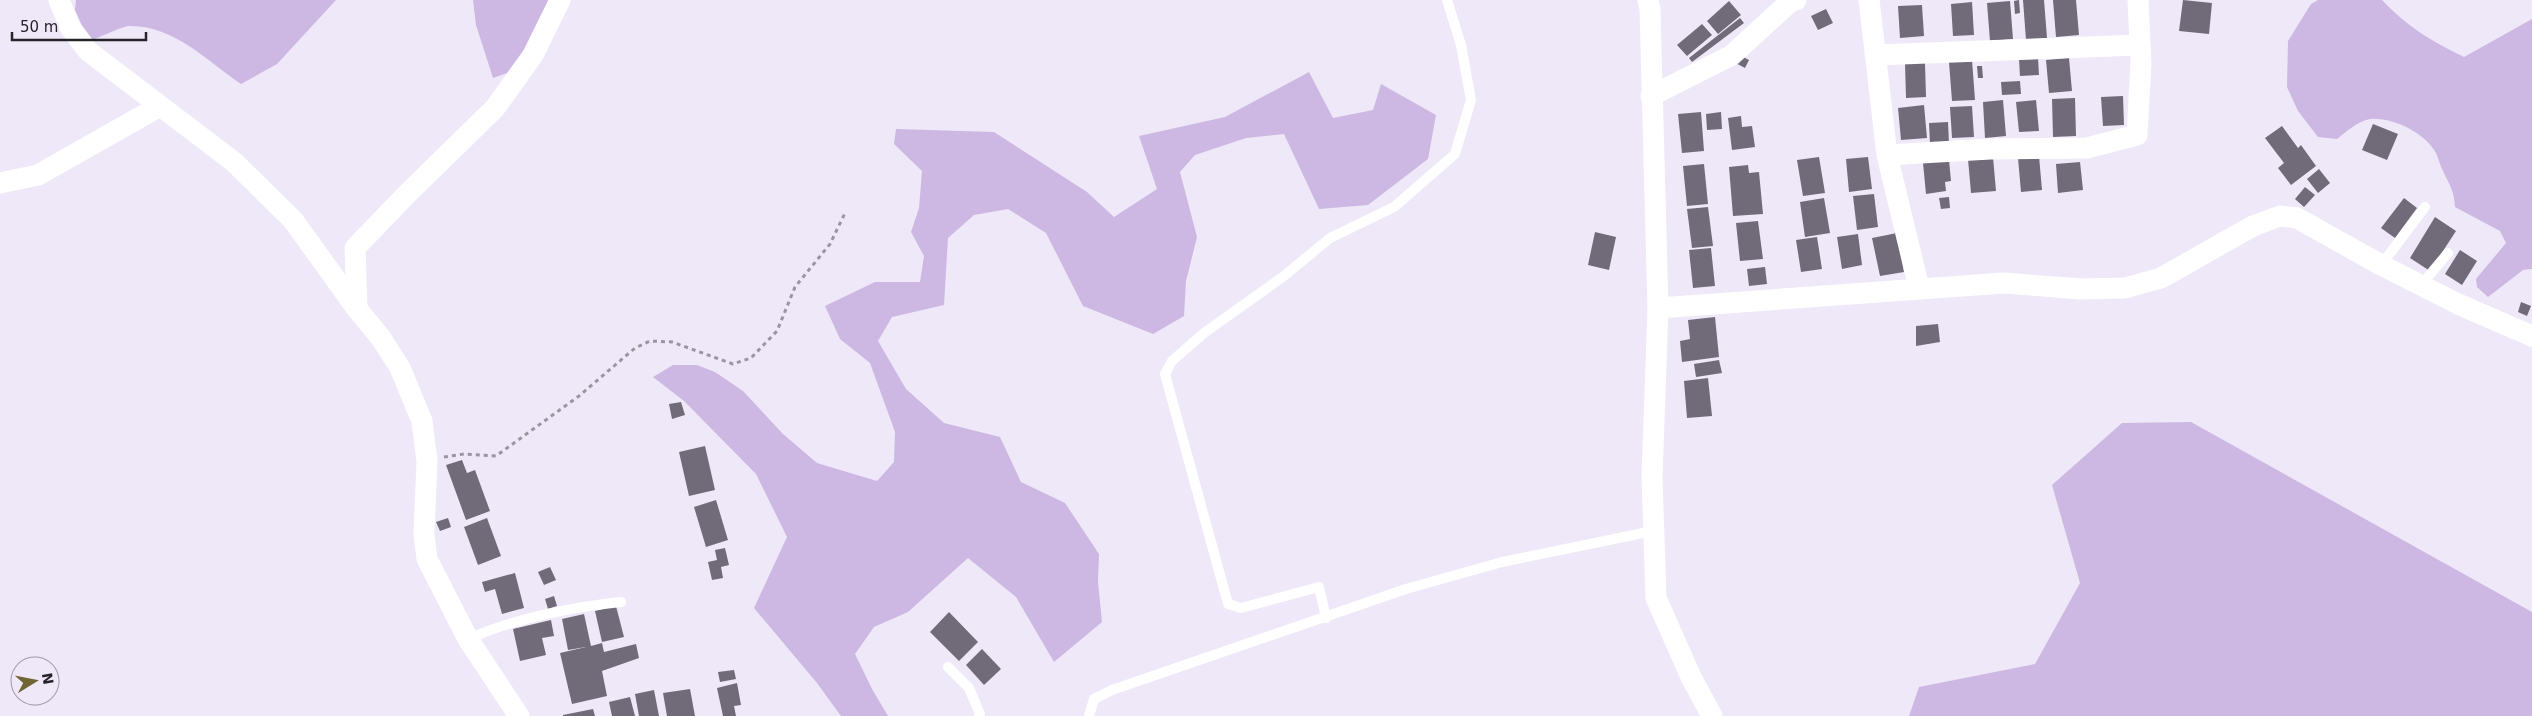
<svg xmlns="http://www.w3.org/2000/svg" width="2532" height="716" font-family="'DejaVu Sans',sans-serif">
<rect width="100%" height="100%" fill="#efe8f8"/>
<g fill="#ccb8e2">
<path d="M76,0h260l-59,64 -36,20c-34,-23 -67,-59 -112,-58 -6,0 -31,12 -40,15l-14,-31z"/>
<polygon points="473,0 553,0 516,70 493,78 476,25"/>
<path d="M2318,0h64c24,26 51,42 82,57l68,-38v250l-9,1 -35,27 -11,-10 -1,-8 30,-36 -6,-12 -45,-24c-1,-17 -5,-21 -12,-36 -3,-5 -4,-12 -7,-18 -11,-20 -43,-36 -66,-34 -12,2 -24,13 -33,20l-19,-2 -20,-26 -11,-24 1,-46 23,-37z"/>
<polygon points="1309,72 1333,118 1373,110 1381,84 1436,115 1428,159 1368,205 1319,209 1284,134 1246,138 1195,155 1180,172 1197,237 1186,281 1184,316 1153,334 1083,306 1046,233 1008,209 974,215 948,238 944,305 892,317 878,341 906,389 944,423 1000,437 1021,482 1065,503 1099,554 1098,582 1102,622 1054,662 1016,597 968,558 908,612 874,627 855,654 872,689 888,716 841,716 817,683 754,608 787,537 756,474 684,401 653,377 673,365 697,365 715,372 743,391 783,434 817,463 877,481 894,462 895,432 870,363 840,339 825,306 875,282 920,282 924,256 911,232 919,208 922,171 894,144 896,129 994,132 1087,192 1114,217 1157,189 1139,136 1225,117"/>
<polygon points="2191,422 2532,612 2532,716 1909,716 1919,687 2035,664 2080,583 2052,485 2122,423"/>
</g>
<g fill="#716a79">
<polygon points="2019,0 2020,13 2015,14 2014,1"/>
<polygon points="2023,0 2044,0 2047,38 2026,40"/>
<polygon points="2053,0 2076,0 2079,35 2056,37"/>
<polygon points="2183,0 2212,3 2209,34 2179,31"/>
<polygon points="1729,1 1741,15 1718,34 1707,21"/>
<polygon points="2010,1 2013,39 1990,41 1987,3"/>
<polygon points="1972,2 1974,35 1953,36 1951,4"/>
<polygon points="1922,5 1924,36 1900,38 1898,6"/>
<polygon points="1826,9 1833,23 1818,30 1811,16"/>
<polygon points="1740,18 1744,23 1692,62 1689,58"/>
<polygon points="1702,24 1712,35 1687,56 1677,45"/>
<polygon points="1730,50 1749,60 1745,68 1726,58"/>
<polygon points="2038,58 2039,75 2020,76 2019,59"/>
<polygon points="2069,58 2072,91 2049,93 2046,60"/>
<polygon points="1972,60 1975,100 1952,101 1949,62"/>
<polygon points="1905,63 1925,63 1926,97 1906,98"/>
<polygon points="1977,66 1982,66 1983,78 1978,78"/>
<polygon points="2020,81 2021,94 2002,95 2001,82"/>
<polygon points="2123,96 2124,125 2103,126 2101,97"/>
<polygon points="2075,98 2076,136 2053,137 2052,99"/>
<polygon points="2003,100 2006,136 1985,138 1983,102"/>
<polygon points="2036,100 2039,131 2019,132 2016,102"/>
<polygon points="1924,105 1927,138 1901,140 1898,108"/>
<polygon points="1972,106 1974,137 1952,138 1950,107"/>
<polygon points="1701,112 1704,151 1682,153 1678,114"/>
<polygon points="1721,112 1722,129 1707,130 1706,114"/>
<polygon points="1741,116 1742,127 1752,126 1755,147 1732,150 1728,118"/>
<polygon points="1948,122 1949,143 1930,144 1929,123"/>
<polygon points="2373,124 2398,134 2387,160 2362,150"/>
<polygon points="2282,126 2298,148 2301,145 2316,166 2291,185 2278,168 2284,163 2265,138"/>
<polygon points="2039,156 2042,190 2021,192 2018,158"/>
<polygon points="1819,157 1825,193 1803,196 1797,160"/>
<polygon points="1868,157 1872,189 1849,192 1846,159"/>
<polygon points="1993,157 1996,191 1971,193 1968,159"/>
<polygon points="1949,160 1951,181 1945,182 1946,191 1926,194 1923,163"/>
<polygon points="2080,162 2083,190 2058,193 2056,164"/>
<polygon points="1704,164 1708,204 1687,206 1683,166"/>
<polygon points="1748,165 1749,173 1759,172 1763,214 1733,216 1729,167"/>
<polygon points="2319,169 2330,183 2318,193 2307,179"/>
<polygon points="2305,187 2315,195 2304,207 2295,199"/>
<polygon points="1874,194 1878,227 1857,230 1853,196"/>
<polygon points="1949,197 1950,208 1941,209 1939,198"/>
<polygon points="1824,198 1830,233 1805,237 1800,202"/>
<polygon points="2404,198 2417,208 2395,238 2381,228"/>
<polygon points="1708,207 1713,246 1692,248 1687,209"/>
<polygon points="2435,217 2456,231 2430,271 2410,258"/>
<polygon points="1758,221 1763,259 1740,261 1736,223"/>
<polygon points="1595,232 1616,237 1609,270 1588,265"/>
<polygon points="1897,233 1904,272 1880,276 1872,238"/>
<polygon points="1858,234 1862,265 1842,269 1837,237"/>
<polygon points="1817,237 1822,269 1801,272 1796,240"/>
<polygon points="1711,248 1715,286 1693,288 1689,250"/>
<polygon points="2460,250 2477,261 2462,285 2445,274"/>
<polygon points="1765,267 1767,284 1749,286 1747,269"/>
<polygon points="2521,302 2531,306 2527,316 2518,312"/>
<polygon points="1715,317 1719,357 1682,362 1680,341 1690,339 1688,320"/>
<polygon points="1938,324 1940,342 1916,346 1916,326"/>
<polygon points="1719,360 1722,373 1696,377 1694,364"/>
<polygon points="1708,378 1712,416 1687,418 1684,381"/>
<polygon points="681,402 685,415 672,419 669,404"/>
<polygon points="705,446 715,490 689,496 679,452"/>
<polygon points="462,460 467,473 475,470 490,511 466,520 446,465"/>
<polygon points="716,500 728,540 706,547 694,507"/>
<polygon points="448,518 451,527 440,531 436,522"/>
<polygon points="487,518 501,556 478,565 464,527"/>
<polygon points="725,548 729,565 721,567 723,578 712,580 708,562 717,560 715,550"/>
<polygon points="550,567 556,580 544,585 538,572"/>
<polygon points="515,573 524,608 502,614 495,589 485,592 482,582"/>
<polygon points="554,596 557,606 548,609 545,599"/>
<polygon points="616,606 624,637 602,642 595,611"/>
<polygon points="949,612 978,642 959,661 930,632"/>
<polygon points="584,614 591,646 602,643 604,652 636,644 639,658 602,671 607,696 572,704 560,653 586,647 568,650 562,619"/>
<polygon points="551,620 554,636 542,638 546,655 520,661 513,629"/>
<polygon points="982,649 1001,669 984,685 966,665"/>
<polygon points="734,670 736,679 720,682 718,672"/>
<polygon points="737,683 741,705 734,706 736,716 723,716 717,688"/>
<polygon points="690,689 695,716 667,716 663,693"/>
<polygon points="654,690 659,716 639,716 635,694"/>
<polygon points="630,697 635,716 612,716 609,702"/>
<polygon points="593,709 595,716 563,716 563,715"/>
</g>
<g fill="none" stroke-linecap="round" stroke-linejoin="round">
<polyline stroke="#9a95a1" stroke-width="3" stroke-dasharray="4 4" stroke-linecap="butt" points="444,457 464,454 496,456 579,396 635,348 650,341 672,342 733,364 751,358 777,331 795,287 830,244 845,213"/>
<g stroke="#fff" stroke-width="10">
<polyline points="2381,265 2425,207"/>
<polyline points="2422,284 2448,253"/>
<polyline points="1326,618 1319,587 1241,608 1228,604 1165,374 1172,361 1204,333 1284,276 1330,238 1394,207 1455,154 1471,100 1461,45 1447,0"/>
<path d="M468,639c45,-20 104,-32 153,-37"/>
<polyline points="948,667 969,688 980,714 979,716"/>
<polyline points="1089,716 1094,699 1112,690 1406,589 1502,562 1653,531"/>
</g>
<g stroke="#fff" stroke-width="21">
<polyline points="59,0 70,27 88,51 234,162 293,220 357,309 381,338 400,368 422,421 427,461 424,534 427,559 468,639 519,716"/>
<polyline points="1648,0 1650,9 1658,308 1652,477 1656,598 1691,677 1712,716"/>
<polyline points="1869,0 1887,155 1919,288"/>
<polyline points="1875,55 2140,45"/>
<polyline points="1651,96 1732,55 1791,1 1796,0"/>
<polyline points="1887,155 1990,149 2087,148 2137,135 2141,63 2138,0"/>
<polyline points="0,183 38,175 160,106"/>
<polyline points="1658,308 2004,283 2081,289 2125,288 2161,278 2253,226 2280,216 2297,218 2381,265 2458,304 2532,336"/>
<polyline points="357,309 355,248 406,195 495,108 533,55 560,0"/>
</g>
</g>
<g transform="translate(35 681) rotate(80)"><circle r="24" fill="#efe8f8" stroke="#9f9aa6"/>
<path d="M0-4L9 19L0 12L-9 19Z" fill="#716633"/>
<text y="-8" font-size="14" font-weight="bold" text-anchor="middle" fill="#26242a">N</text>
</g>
<path d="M12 32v8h134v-8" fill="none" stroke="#26242a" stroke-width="2.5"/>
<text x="20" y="32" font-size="15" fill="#26242a" stroke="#efe8f8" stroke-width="4" paint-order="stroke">50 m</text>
</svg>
